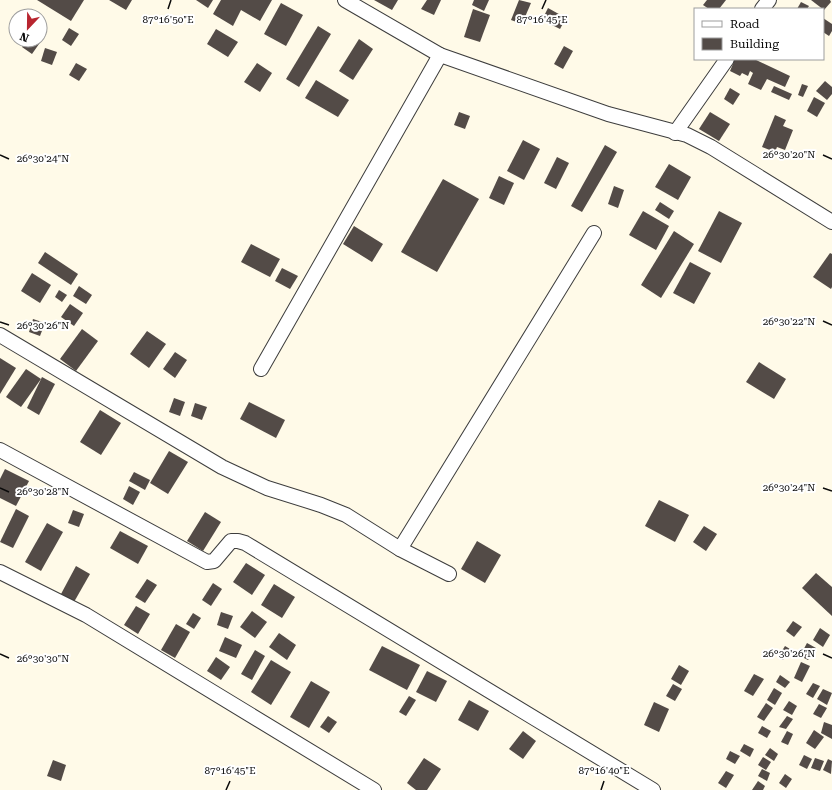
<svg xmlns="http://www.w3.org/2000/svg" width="832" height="790" font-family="'Roboto Serif',serif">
<rect width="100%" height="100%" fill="#fffae8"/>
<g fill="#534b47">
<polygon points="37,0 84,0 71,21"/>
<polygon points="109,0 132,0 126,10"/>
<polygon points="196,0 213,0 208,8"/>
<polygon points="221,0 272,0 260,21 241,10 233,26 213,14"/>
<polygon points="374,0 398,0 392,10"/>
<polygon points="427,0 441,0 434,15 421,9"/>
<polygon points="474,0 489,0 484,11 472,5"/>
<polygon points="519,0 531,3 522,24 511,20"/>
<polygon points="707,0 726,0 719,9 709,9 703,5"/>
<polygon points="811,0 830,0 831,2 824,10"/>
<polygon points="801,2 809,6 807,9 797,9"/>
<polygon points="281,3 303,15 286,46 264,34"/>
<polygon points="548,8 566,18 560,29 542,20"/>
<polygon points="473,9 490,15 480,42 464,37"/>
<polygon points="823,18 832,24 832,31 829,36 823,32"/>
<polygon points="318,26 331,34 299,87 286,79"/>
<polygon points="69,28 79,34 71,46 62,40"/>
<polygon points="216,29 238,42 228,57 207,44"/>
<polygon points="40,30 46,34 32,54 22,47 27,40 40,40"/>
<polygon points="359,39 373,49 353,80 339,71"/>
<polygon points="564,46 573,51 563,69 554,64"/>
<polygon points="45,48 57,52 52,65 41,61"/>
<polygon points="735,59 754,59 790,76 785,87 767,79 761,90 748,84 753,73 750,71 748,76 742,73 740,76 730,71"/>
<polygon points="76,63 87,69 79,81 69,75"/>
<polygon points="257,63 272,73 260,92 244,82"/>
<polygon points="316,80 349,100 338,117 305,98"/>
<polygon points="825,81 832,87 832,94 827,100 816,91"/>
<polygon points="802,84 808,86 803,97 798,95"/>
<polygon points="774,86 792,94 789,100 771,92"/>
<polygon points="730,88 740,94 733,105 724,99"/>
<polygon points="814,97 825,103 817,117 807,111"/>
<polygon points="459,112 470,116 465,129 454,125"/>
<polygon points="710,112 730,124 719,141 699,129"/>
<polygon points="775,115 786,120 783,126 793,130 785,150 777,147 775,152 762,147"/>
<polygon points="523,140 540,149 524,180 507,171"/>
<polygon points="605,145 617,152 582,212 571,206"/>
<polygon points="557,157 569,163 556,189 544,183"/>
<polygon points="669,164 691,177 678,200 655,187"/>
<polygon points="499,176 514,183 504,205 489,198"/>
<polygon points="443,179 479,199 437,272 401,252"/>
<polygon points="614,186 624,190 618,208 608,204"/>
<polygon points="660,202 674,211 669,219 655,210"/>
<polygon points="643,211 669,226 656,250 629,235"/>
<polygon points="719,211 742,223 721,263 698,251"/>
<polygon points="354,226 383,244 372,262 343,244"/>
<polygon points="674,231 694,244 661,298 641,285"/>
<polygon points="251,244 280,259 270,277 241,262"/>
<polygon points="45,252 78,274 71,285 38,263"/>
<polygon points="830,253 832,254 832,287 831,289 813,277"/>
<polygon points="690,262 711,273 694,304 673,293"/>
<polygon points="282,268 298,276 290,289 275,281"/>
<polygon points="32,273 51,285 40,303 21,291"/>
<polygon points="79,286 92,295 86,304 73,296"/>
<polygon points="59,290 67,295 62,302 55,297"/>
<polygon points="70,304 83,313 74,326 61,317"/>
<polygon points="33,319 45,323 40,336 29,332"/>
<polygon points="82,329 98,341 76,371 60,359"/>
<polygon points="147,331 166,344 149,368 130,354"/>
<polygon points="175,352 187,360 175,378 163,369"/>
<polygon points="0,358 16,368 0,394"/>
<polygon points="759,362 786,379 774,399 746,382"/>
<polygon points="26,369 41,379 21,407 6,397"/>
<polygon points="42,377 55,384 39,415 27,408"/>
<polygon points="174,398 185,402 180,416 169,412"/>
<polygon points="249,402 285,420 276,438 240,419"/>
<polygon points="195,403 207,407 202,420 191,416"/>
<polygon points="100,410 121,423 101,455 80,442"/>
<polygon points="169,451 188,462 168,494 150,483"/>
<polygon points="5,469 29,481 16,506 0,498 0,479"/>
<polygon points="134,472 150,480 145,490 129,481"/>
<polygon points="129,486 140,492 133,505 123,499"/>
<polygon points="659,500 689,515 675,542 645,526"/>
<polygon points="16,509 29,516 13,548 0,542"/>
<polygon points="73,510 84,514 79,527 68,523"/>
<polygon points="205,512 221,522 203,551 187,541"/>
<polygon points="47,523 63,532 41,571 25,562"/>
<polygon points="704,526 717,534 706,551 693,542"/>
<polygon points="120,531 148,546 138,564 110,548"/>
<polygon points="477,541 501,555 485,583 461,569"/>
<polygon points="246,563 265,575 252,595 233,582"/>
<polygon points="76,566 90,574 74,602 61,594"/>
<polygon points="816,573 832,587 832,616 802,588"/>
<polygon points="147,579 157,585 145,603 135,597"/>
<polygon points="213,583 222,589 211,606 202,600"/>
<polygon points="274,584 295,597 282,618 261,605"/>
<polygon points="136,606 150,614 138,634 124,625"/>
<polygon points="252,611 267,622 255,638 240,627"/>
<polygon points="221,612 233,616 228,629 217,625"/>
<polygon points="193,613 201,618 194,629 186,624"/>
<polygon points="793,621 802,627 794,637 786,631"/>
<polygon points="176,624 190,632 175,658 161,650"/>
<polygon points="820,628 830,635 823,647 813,640"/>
<polygon points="279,633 296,645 287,660 269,647"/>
<polygon points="225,637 242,645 236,658 219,651"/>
<polygon points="807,643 816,648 808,660 800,656"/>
<polygon points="382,646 420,665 407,690 369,670"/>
<polygon points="785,646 790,649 783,660 778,657"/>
<polygon points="255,650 265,656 252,680 241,674"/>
<polygon points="216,657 230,667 221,680 207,671"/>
<polygon points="271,660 291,672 271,705 251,692"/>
<polygon points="801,662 810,666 802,682 794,678"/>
<polygon points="679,665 689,671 681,685 671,679"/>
<polygon points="427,671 447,681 436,702 416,692"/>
<polygon points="754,674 764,679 753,696 744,691"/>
<polygon points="780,675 790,682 785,688 776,682"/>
<polygon points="311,681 330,692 309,728 290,717"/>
<polygon points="813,683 820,686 813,698 806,694"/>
<polygon points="673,684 682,689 675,701 666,696"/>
<polygon points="774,688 782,693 775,705 767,700"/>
<polygon points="823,689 832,693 827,705 817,699"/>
<polygon points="409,696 416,700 406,716 399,712"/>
<polygon points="469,700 489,711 478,731 458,720"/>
<polygon points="789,701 797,706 792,715 783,710"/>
<polygon points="654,702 669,709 659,732 644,725"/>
<polygon points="766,703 773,708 764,721 757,717"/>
<polygon points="819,704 827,708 821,718 813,714"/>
<polygon points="328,716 337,722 329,733 320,727"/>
<polygon points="787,716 793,719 786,729 779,727"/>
<polygon points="824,722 832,725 832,739 821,733"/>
<polygon points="762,726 771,731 767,738 758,733"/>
<polygon points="814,730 824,737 815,749 806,743"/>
<polygon points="523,731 536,741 523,759 509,749"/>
<polygon points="787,731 793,734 788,745 781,742"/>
<polygon points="744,744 754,749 750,757 740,751"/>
<polygon points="770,748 778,754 774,761 765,755"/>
<polygon points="730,751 740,756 735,764 726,759"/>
<polygon points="804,755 812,759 807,769 799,765"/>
<polygon points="763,757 771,762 766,770 758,765"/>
<polygon points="424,758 441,769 427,790 416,790 407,783"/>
<polygon points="815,758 824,761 820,771 811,768"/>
<polygon points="828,759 832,761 831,774 823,770"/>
<polygon points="53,760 66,765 61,781 47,776"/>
<polygon points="762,769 770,773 767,781 758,776"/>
<polygon points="726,771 734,775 726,788 718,783"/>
<polygon points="785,774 792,779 786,788 779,783"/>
<polygon points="758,781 765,786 763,790 752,790"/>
</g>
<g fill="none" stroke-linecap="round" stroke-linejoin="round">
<defs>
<g id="street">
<polyline points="345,0 440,55 608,114 687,135 711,147 832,222"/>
<polyline points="762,9 769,0"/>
<polyline points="675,133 727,59"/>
<polyline points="0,335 222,467 267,488 321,505 346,515 400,549 449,574"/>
<polyline points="261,369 440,55"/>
<polyline points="0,450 207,562 214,561 231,541 238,541 245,543 653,790"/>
<polyline points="400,549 594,233"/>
<polyline points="0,572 86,615 374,790"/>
</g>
</defs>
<use href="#street" stroke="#3d3d3d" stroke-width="16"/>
<use href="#street" stroke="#fff" stroke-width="14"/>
</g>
<path fill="none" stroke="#0a0a0a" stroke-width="1.5" d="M168,9l3,-9M542,9l4,-9M0,155l9,4M823,155l9,4M823,321l9,4M0,322l9,3M0,488l9,4M823,488l9,3M0,654l9,4M823,654l9,4M226,790l4,-9M601,790l3,-9"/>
<g font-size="10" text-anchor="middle" fill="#0a0a0a" stroke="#fff" stroke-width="4" stroke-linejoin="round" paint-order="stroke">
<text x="168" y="23">87°16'50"E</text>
<text x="542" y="23">87°16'45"E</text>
<text x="789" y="158">26°30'20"N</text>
<text x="43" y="162">26°30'24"N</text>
<text x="789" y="325">26°30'22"N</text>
<text x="43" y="329">26°30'26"N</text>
<text x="789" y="491">26°30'24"N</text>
<text x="43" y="495">26°30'28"N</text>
<text x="789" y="657">26°30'26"N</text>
<text x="43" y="662">26°30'30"N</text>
<text x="230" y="774">87°16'45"E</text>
<text x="604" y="774">87°16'40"E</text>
</g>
<rect x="694" y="8" width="130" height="52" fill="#ffffff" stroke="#9d9d9d"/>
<rect x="702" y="21" width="20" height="6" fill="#ffffff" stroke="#9d9d9d"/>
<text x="730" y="28" font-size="12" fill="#0a0a0a">Road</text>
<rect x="702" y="38" width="20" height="12" fill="#534b47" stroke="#9d9d9d"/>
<text x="730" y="48" font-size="12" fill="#0a0a0a">Building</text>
<g transform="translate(28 28) rotate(202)"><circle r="19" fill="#ffffff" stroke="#9d9d9d"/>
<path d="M0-3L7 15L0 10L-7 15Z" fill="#b8252f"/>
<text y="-6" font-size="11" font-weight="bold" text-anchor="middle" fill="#0a0a0a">N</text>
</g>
</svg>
